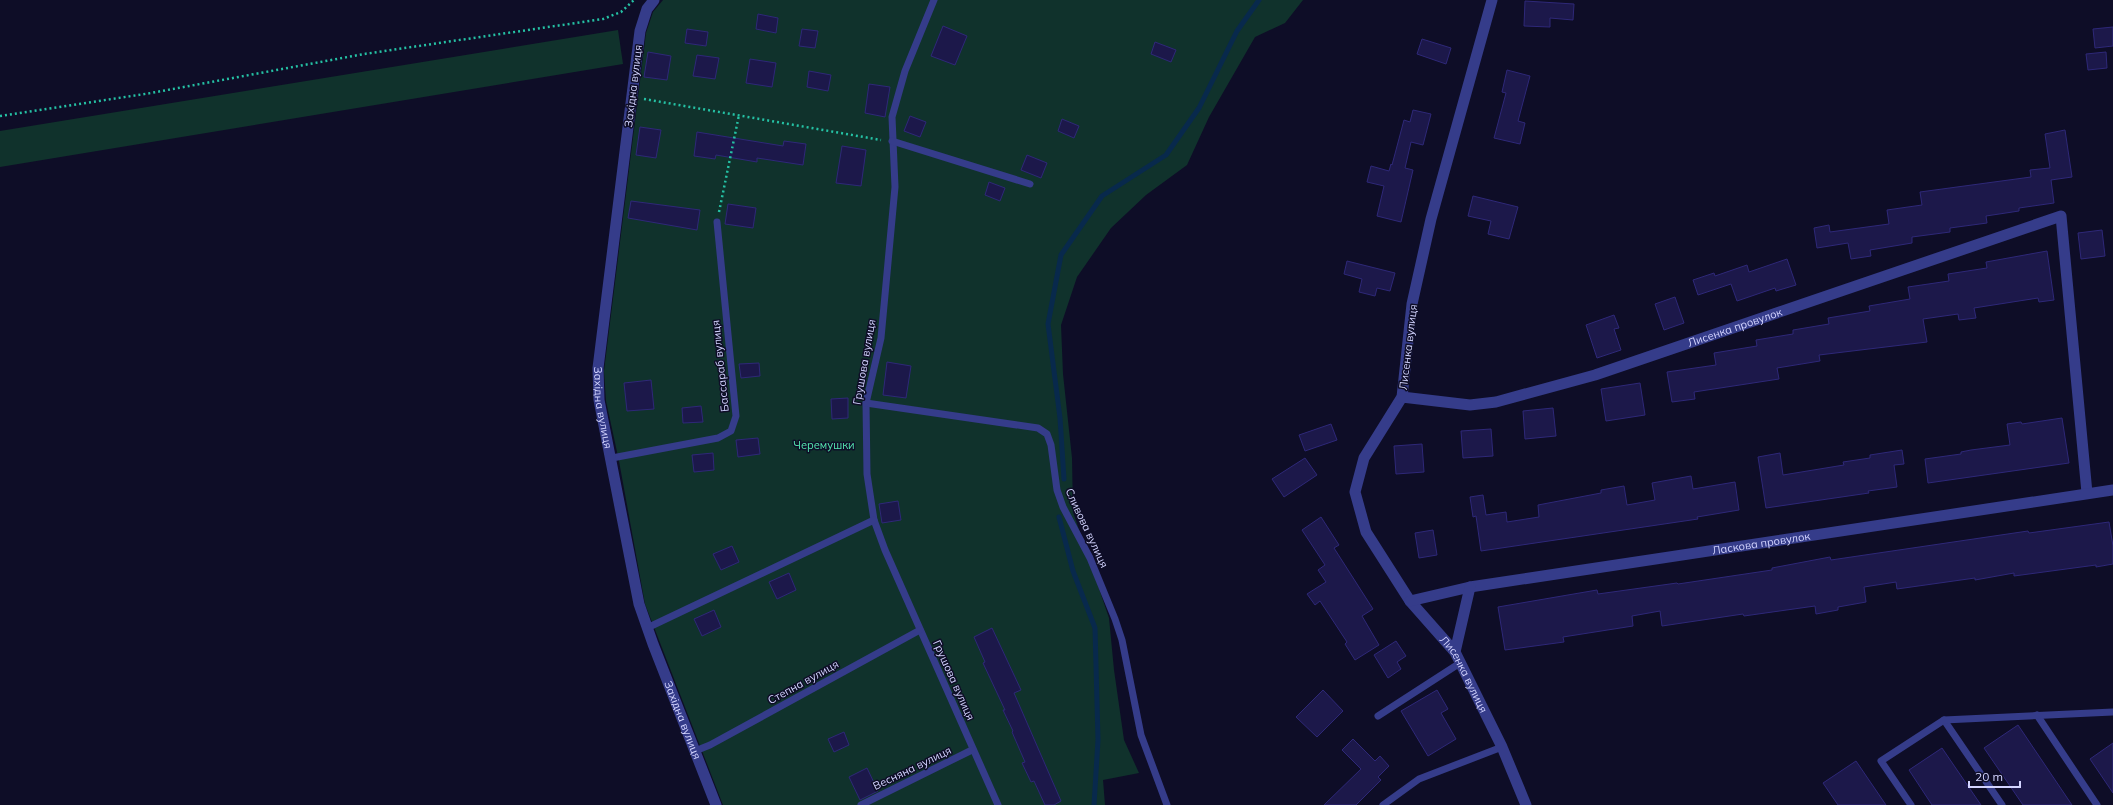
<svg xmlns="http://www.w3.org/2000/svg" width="2113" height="805" font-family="Mulish,sans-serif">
<rect width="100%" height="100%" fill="#0e0d27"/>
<g fill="#10322c">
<polygon points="663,0 1303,0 1285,23 1255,37 1209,117 1187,165 1146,195 1111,228 1077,277 1061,325 1063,374 1072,458 1073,512 1109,618 1114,670 1124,740 1139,773 1103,780 1105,805 723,805 645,604 619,461 606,401 604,371 646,33 653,12"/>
<polygon points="618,30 623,64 0,167 0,131"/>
</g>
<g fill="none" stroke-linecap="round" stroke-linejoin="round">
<g stroke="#08294c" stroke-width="5">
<polyline points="1064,479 1060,418 1048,324 1061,255 1102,196 1166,155 1199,108 1237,31 1259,0"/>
<polyline points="1059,517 1073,571 1095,628 1098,740 1094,805"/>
</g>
</g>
<g fill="#1c184a" stroke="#2e2878">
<polygon points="1525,1 1574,4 1573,20 1550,18 1550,27 1524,26"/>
<polygon points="758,14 778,18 776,33 756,29"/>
<polygon points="943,26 967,36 955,65 931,56"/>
<polygon points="2113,27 2113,46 2095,48 2093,29"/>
<polygon points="687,29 708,32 706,46 685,43"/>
<polygon points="802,29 818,31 815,48 799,46"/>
<polygon points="1422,39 1451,48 1446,64 1417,54"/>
<polygon points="1155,42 1176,50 1171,62 1151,54"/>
<polygon points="648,52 671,56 667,80 644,77"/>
<polygon points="2106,52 2107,68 2088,70 2086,54"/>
<polygon points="697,55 719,58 715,79 693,76"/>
<polygon points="750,59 776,63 772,87 746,83"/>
<polygon points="1507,70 1530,76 1518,121 1525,123 1520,144 1494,138 1506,93 1502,92"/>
<polygon points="809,71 831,75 828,91 807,87"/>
<polygon points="869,84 890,87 885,117 865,113"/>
<polygon points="1413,110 1431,114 1423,145 1411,142 1405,168 1413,170 1401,222 1377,216 1384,186 1367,182 1371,166 1389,171 1391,164 1392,165 1404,120 1410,122"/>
<polygon points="910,116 926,122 920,137 904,131"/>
<polygon points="1062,119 1079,126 1074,138 1058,131"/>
<polygon points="640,127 661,130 656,158 636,155"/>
<polygon points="2065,130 2072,177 2051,180 2054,203 2019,208 2019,211 1986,216 1987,223 1950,228 1950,232 1912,237 1912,243 1870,250 1871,256 1851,259 1848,243 1817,248 1814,228 1829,225 1830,232 1889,224 1887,210 1922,205 1920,192 2031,177 2030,170 2050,168 2045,134"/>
<polygon points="697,132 783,146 784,141 806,144 803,165 757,158 757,162 716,155 715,159 694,156"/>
<polygon points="842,146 866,150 861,186 836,183"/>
<polygon points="1027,155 1047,163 1041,178 1021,170"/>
<polygon points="989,182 1005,188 1000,201 985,195"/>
<polygon points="1473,196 1518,207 1509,239 1488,234 1491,221 1468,216"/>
<polygon points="631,201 700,210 697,230 628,218"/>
<polygon points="728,204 756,208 753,228 725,224"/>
<polygon points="2102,230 2105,256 2081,259 2078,233"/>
<polygon points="2047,251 2054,300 2039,302 2038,298 1974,308 1976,318 1959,320 1958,314 1923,319 1927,342 1819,355 1820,361 1777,368 1779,379 1694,392 1695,399 1672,402 1667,372 1716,365 1714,353 1757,346 1756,340 1793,334 1793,330 1829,324 1828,318 1870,311 1869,306 1910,299 1908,287 1949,281 1948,274 1987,268 1986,262"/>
<polygon points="1787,259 1796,285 1776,291 1775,288 1737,301 1731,284 1698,295 1693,280 1714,273 1715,276 1747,265 1749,272"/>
<polygon points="1347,261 1395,273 1390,291 1377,288 1375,296 1359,292 1362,279 1344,274"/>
<polygon points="1675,297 1684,323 1664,330 1655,304"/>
<polygon points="1614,315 1619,328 1614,329 1621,350 1597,358 1586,325"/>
<polygon points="887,362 911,366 906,398 883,395"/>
<polygon points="759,363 760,376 741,378 739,364"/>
<polygon points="651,380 654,409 627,411 624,383"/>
<polygon points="1640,383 1645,415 1606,421 1601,389"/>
<polygon points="848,398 848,418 832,419 831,399"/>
<polygon points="701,406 703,422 683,423 682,408"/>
<polygon points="1553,408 1556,436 1525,439 1523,411"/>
<polygon points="2062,418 2069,463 1928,483 1925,459 1961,454 1961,452 1971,450 2010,445 2007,424 2021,422 2022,424"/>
<polygon points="1331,424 1337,440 1305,451 1299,435"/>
<polygon points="1491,429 1493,456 1463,458 1461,431"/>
<polygon points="758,438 760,454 738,457 736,440"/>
<polygon points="1422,444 1424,472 1396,474 1394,446"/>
<polygon points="1902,450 1904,464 1894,465 1897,487 1868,491 1869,493 1766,508 1758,457 1780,453 1783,475 1844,465 1843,462 1870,458 1870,455"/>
<polygon points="713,453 714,470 694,472 692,455"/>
<polygon points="1305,458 1317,475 1284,497 1272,479"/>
<polygon points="1691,476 1693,489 1735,482 1739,510 1697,517 1698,519 1481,551 1476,516 1473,517 1470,497 1483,495 1486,515 1506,512 1507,522 1539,517 1538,505 1601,493 1601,490 1624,486 1627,505 1655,500 1652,483"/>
<polygon points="898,501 901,520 882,523 879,504"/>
<polygon points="1321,517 1339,545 1334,548 1373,609 1362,616 1379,645 1355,660 1345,644 1347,642 1320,601 1315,605 1307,594 1326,582 1318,570 1325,565 1302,530"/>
<polygon points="2109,522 2113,546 2113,564 2096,567 2096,565 2014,576 2014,573 1975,580 1975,578 1897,589 1896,582 1864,587 1866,602 1838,607 1838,610 1816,614 1815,606 1744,616 1743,614 1662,626 1660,611 1632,616 1633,626 1563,637 1564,642 1505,650 1498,607 1597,590 1598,594 1677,583 1678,584 1772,570 1772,568 1830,557 1831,560 2028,531 2029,533"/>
<polygon points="1433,530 1437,555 1419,558 1415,533"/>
<polygon points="732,546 739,562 721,570 713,554"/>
<polygon points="789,573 796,590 777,599 769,582"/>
<polygon points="714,610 721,627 702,636 694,619"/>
<polygon points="992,628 1021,690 1014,693 1061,801 1054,805 1045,805 1034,781 1031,782 1022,763 1025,762 1012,732 1013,731 1003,710 1005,710 983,663 985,662 974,637"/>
<polygon points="1396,641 1406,656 1397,662 1401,669 1388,678 1374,655"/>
<polygon points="1323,690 1343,711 1317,737 1296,717"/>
<polygon points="1437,690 1448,709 1441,713 1456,739 1428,756 1401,711"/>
<polygon points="2018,725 2072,805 2023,805 1984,748"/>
<polygon points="844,732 849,745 834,752 828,739"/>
<polygon points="1353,739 1375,761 1380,756 1389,766 1378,777 1381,780 1356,805 1324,805 1361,769 1342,750"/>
<polygon points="2113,743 2113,793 2090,759"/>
<polygon points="1942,748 1981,805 1932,805 1909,770"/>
<polygon points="1856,761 1886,805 1838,805 1823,783"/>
<polygon points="867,768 878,791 860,800 849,777"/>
</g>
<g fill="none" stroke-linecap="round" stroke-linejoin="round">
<g stroke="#25c1a4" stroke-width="2.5" stroke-dasharray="2 3" stroke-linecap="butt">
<polyline points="644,99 881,140"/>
<polyline points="0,116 151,93 364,54 603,19 621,12 634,0"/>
<polyline points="719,212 739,115"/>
</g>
<g stroke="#353c8a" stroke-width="7">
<polyline points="934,0 905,71 892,117 895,187 881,338 866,403 867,474 874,520 885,550 998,805"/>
<polyline points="892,141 1030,184"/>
<polyline points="866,403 1038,428 1047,434 1051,445 1057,490 1063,507 1090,558 1115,619 1122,640 1141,735 1167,805"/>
<polyline points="612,458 718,438 731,431 736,416 717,222"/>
<polyline points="647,628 874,520"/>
<polyline points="2037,715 2097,805"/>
<polyline points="1378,716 1460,663"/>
<polyline points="1944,720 2002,805"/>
<polyline points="695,751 710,745 920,630"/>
<polyline points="861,805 972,750"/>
<polyline points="1383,805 1419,779 1502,747"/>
<polyline points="1911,805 1881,761 1944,720 2113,712"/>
</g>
<g stroke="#353c8a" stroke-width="11">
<path id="s1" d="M654,0l-7,9 -7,22 -42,337 1,32 40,204 14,40 63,161"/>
<path id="s2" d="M1492,0l-61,219 -19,85 -10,93 -38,61 -9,34 11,40 44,69 45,51 47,95 24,58"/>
<path id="s3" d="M1402,397l68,8 26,-3 99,-27 466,-159 26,277"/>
<path id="s4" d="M1410,601l60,-14 643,-97"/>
<polyline points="1455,652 1470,587"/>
</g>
</g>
<g text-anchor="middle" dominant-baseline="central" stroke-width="3" stroke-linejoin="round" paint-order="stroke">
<g font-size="11" fill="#d3d4ff" stroke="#0e0d27">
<text transform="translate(633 86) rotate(-83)">Західна вулиця</text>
<text stroke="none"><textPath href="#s3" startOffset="345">Лисенка провулок</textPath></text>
<text transform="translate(1408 347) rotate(-83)">Лисенка вулиця</text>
<text transform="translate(864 362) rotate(-80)">Грушова вулиця</text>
<text transform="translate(720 366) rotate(-96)">Бассараб вулиця</text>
<text stroke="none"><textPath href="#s1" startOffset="414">Західна вулиця</textPath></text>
<text transform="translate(1087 528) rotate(65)">Сливова вулиця</text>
<text stroke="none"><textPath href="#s4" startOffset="356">Ласкова провулок</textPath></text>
<text stroke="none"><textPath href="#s2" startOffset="730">Лисенка вулиця</textPath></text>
<text transform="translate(954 680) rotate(66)">Грушова вулиця</text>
<text transform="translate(803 682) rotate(-29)">Степна вулиця</text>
<text stroke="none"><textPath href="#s1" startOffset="738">Західна вулиця</textPath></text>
<text transform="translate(912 768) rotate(-26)">Весняна вулиця</text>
</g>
<g font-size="11" fill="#55e9b1" stroke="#0e0d27">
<text x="824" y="445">Черемушки</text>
</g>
</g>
<path d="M1969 781v6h51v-6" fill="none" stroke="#d3d4ff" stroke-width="2"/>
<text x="1975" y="781" font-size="12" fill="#d3d4ff" stroke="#0e0d27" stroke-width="3" paint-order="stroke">20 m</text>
</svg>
